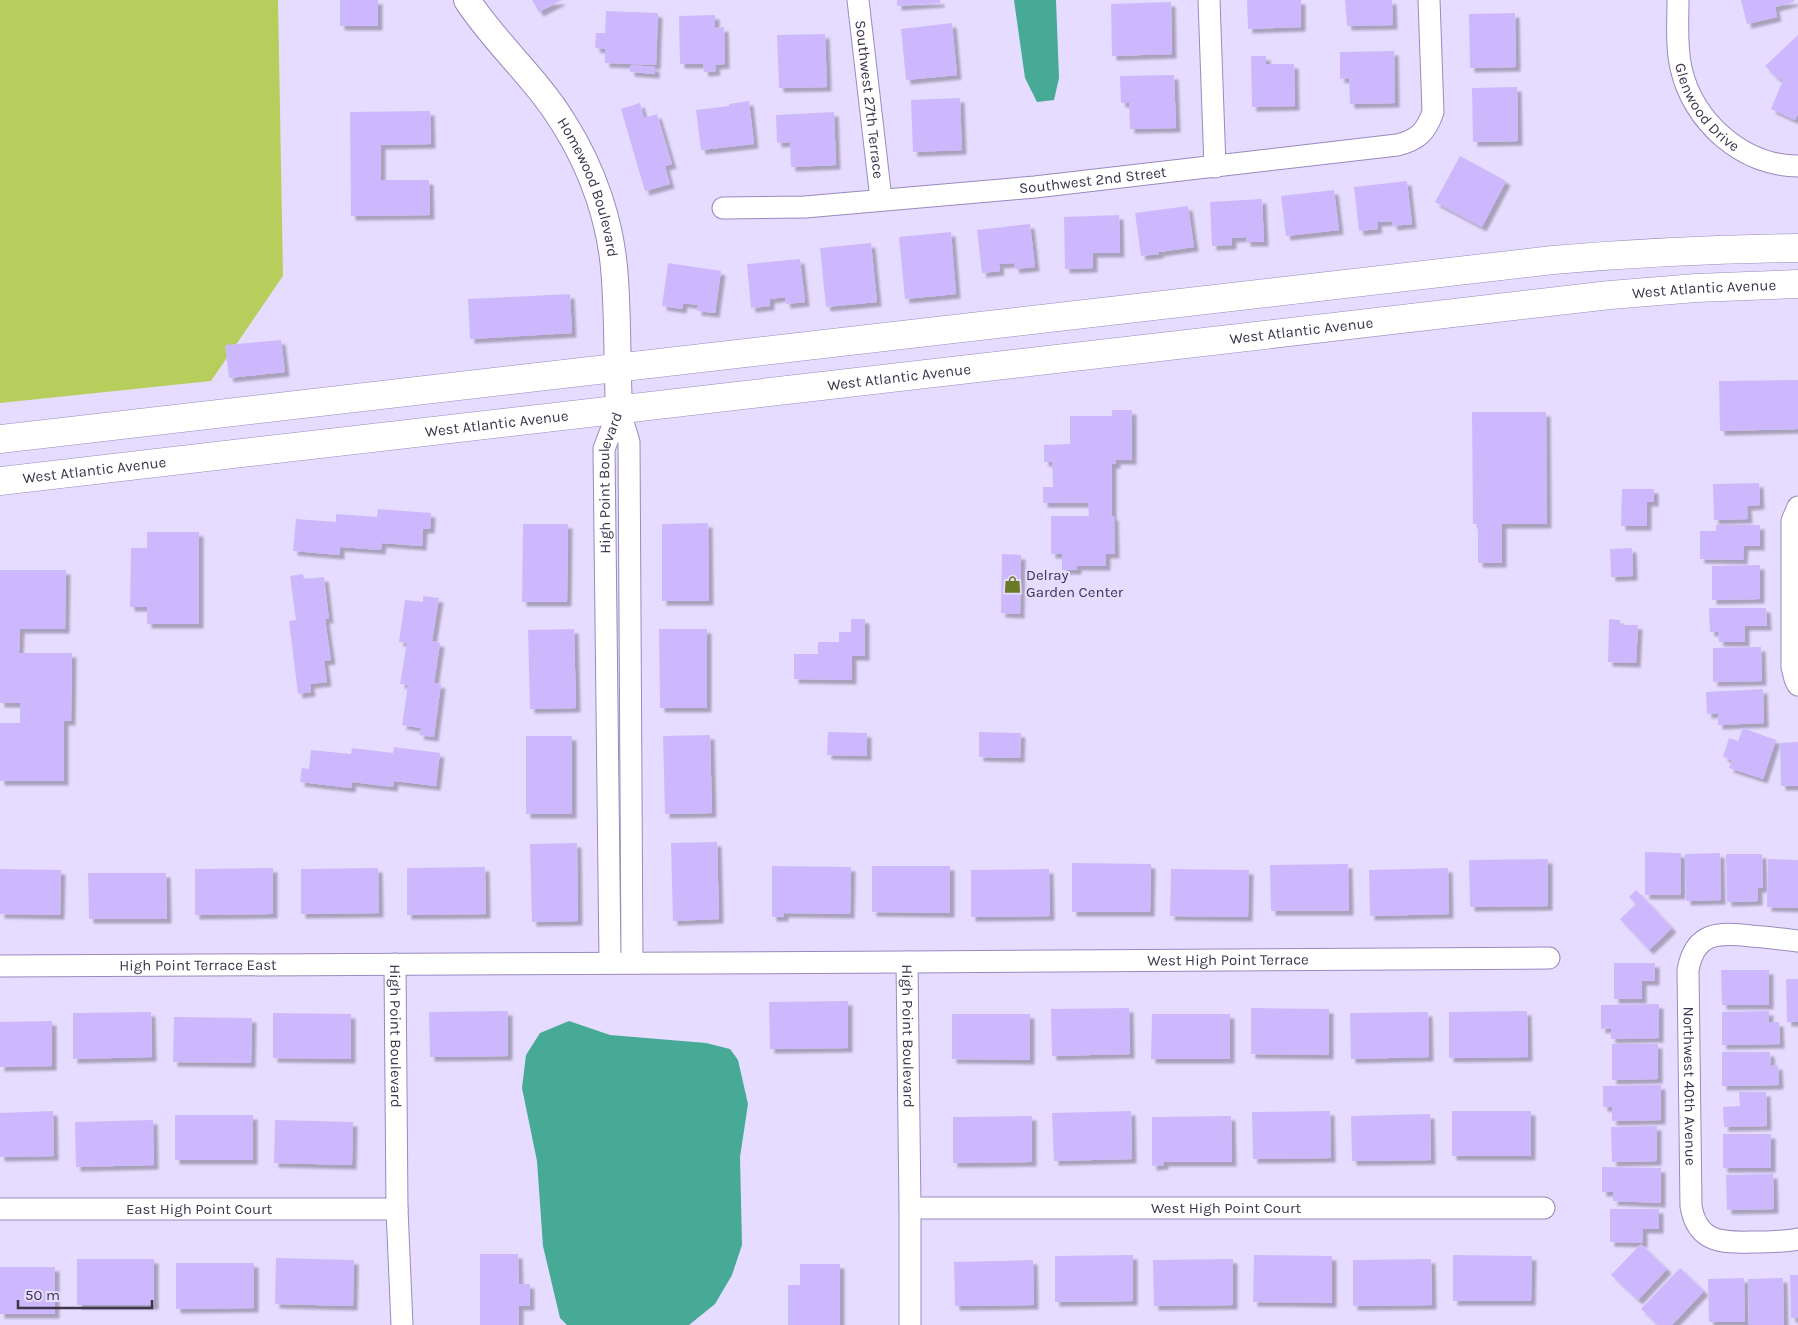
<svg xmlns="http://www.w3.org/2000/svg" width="1798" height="1325" font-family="Karla,sans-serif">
<defs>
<filter id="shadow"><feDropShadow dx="4.5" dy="4.5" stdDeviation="1" flood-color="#0004"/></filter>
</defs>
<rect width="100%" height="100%" fill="#e6dcff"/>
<polygon fill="#b7ce5c" points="0,0 278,0 283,276 211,381 0,403"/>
<g fill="#46aa97">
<polygon points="1014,0 1056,0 1059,78 1054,100 1037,102 1025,78"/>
<polygon points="569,1021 610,1035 706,1043 730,1049 738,1060 748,1104 740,1157 742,1245 732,1275 715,1304 689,1325 567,1325 560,1318 543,1246 537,1161 522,1088 526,1055 540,1033"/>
</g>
<g fill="#ceb8fd" filter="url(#shadow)">
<rect x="340" y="0" width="38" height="26"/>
<polygon points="532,0 562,0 539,12"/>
<polygon points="897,0 940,0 940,3 897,6"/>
<polygon points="1247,0 1301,0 1301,27 1248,29"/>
<polygon points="1345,0 1392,0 1393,25 1347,26"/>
<polygon points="1741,0 1794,0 1794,2 1775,7 1777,17 1747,24"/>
<polygon points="1171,2 1172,54 1112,56 1111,4"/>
<polygon points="606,11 658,13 656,65 605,63 605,49 595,48 596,33 605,33"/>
<polygon points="1515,13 1516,67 1470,68 1469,14"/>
<polygon points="715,15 715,28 724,27 725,64 715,65 716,71 704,72 703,64 680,64 679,16"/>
<polygon points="952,23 957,75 906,80 901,29"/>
<polygon points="825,34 827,87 779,88 777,35"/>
<polygon points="1798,35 1798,114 1795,120 1771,109 1783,80 1776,77 1765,66"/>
<polygon points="1394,51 1395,103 1350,104 1349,78 1340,79 1340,52"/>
<polygon points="1251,56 1266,56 1266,64 1294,64 1295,106 1252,107"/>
<polygon points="630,65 655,67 655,74 630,72"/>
<polygon points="1174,75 1176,128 1130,129 1129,103 1121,103 1120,76"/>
<polygon points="1517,87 1518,141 1473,142 1472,88"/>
<polygon points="960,98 962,150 913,152 911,100"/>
<polygon points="749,101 754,144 701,150 696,110 729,106 729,104"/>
<polygon points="640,103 644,118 657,114 672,164 665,166 670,184 645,191 621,109"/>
<polygon points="430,111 431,144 381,145 381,180 429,180 430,215 351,216 350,112"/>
<polygon points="834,112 836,165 791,167 790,142 777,143 776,115"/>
<polygon points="1460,156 1506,181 1482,227 1435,202"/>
<polygon points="1407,181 1412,224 1393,226 1392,221 1377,222 1378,229 1359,231 1354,187"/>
<polygon points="1334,190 1339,230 1286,236 1281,196"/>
<polygon points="1262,199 1264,242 1246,242 1246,237 1232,238 1232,245 1212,246 1210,202"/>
<polygon points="1188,206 1194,247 1159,252 1159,254 1141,256 1135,213"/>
<polygon points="1119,215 1120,253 1093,253 1093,268 1065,269 1064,217"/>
<polygon points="1030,224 1035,267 1015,269 1014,263 999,264 1000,271 982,273 977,230"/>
<polygon points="951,232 956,294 905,299 899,237"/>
<polygon points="871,243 877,302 826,307 820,248"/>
<polygon points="800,259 805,302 786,304 785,297 770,299 770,306 751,308 747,264"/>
<polygon points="668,263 721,271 715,313 697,311 698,305 683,303 682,309 662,306"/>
<polygon points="570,294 572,333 470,339 468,299"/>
<polygon points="281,340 285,372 229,378 225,345"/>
<polygon points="1798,380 1798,429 1720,431 1719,381"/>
<polygon points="1112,410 1132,410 1132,460 1116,460 1116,464 1112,464 1112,516 1114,516 1115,554 1106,554 1106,566 1077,566 1077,570 1062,570 1062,554 1051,554 1051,516 1089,516 1088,503 1043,503 1043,487 1053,487 1052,462 1044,462 1044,445 1070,444 1070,416 1112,416"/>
<polygon points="1472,412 1546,412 1547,524 1502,524 1502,563 1478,563 1478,524 1473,524"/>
<polygon points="1759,483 1760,505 1747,506 1748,519 1714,520 1713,484"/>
<polygon points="1622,489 1654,489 1654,502 1647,502 1647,526 1621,526"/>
<polygon points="378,509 431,513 430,529 423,529 422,546 382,543 381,550 340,547 340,555 293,551 296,519 336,522 336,514 377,517"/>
<polygon points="708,523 709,601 662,601 662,524"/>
<polygon points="523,524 568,524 567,602 522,602"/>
<polygon points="1716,525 1760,525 1760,546 1744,546 1743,560 1700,559 1700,531 1716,531"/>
<polygon points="147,532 199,532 199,624 147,624 147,607 130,607 131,548 147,548"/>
<polygon points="1632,548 1633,576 1611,577 1610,549"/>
<polygon points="1002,554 1021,555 1020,614 1001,613"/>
<polygon points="1760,565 1760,599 1712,600 1712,566"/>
<polygon points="0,570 66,570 65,629 20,629 19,653 72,653 71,721 64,721 64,781 0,781 0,723 20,723 20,703 0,703"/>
<polygon points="303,574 304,579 324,577 329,619 325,619 331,660 324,661 327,682 310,684 311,692 298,694 289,621 296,620 290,576"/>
<polygon points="423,596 439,598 432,641 440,643 434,683 441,684 434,737 419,735 421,728 402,725 408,685 400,684 407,643 399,642 405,600 423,602"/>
<polygon points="1709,608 1766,608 1767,626 1745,626 1745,642 1719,642 1718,632 1710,632"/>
<polygon points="851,619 865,619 865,656 852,656 852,680 794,679 794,654 818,654 818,642 839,642 839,632 851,632"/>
<polygon points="1609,619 1620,620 1620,625 1638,625 1636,663 1608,662"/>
<polygon points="574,629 576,708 530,709 528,630"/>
<polygon points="659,629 707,629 707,708 660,708"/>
<polygon points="1761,647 1762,681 1713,682 1713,648"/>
<polygon points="1763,689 1764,723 1718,725 1718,713 1707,714 1706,692"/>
<polygon points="1743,728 1776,740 1763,779 1729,768 1732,760 1723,757 1729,738 1738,741"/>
<polygon points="828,732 867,733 867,756 827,755"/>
<polygon points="979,732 1021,733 1020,758 979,757"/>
<polygon points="710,735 712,813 665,814 663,736"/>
<rect x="526" y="736" width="46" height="78"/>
<polygon points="1798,742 1798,786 1781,786 1780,743"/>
<polygon points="394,747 440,753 436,786 394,781 393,787 352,782 351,788 300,782 302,768 309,769 311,750 351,754 352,748 393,753"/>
<polygon points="717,842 719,919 673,921 671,843"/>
<polygon points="577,843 578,921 532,922 530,844"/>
<polygon points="1645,852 1681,853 1681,895 1645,895"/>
<polygon points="1720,853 1721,900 1686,901 1685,854"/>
<polygon points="1726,854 1762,854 1763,888 1758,888 1758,901 1727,902"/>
<polygon points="1548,859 1548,906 1470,907 1469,860"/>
<polygon points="1768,859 1798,860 1798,908 1767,907"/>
<polygon points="1072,863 1151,864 1150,912 1072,912"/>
<polygon points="1348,864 1349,911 1271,911 1270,865"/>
<polygon points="772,866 851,867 850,914 784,913 784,917 772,917"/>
<polygon points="872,866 950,866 950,913 872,912"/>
<polygon points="485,867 486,914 407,915 407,868"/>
<polygon points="273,868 273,914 195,915 195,869"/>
<polygon points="378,868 379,913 301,914 301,869"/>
<polygon points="1448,868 1449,914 1370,916 1369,870"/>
<polygon points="0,869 61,870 60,915 0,914"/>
<polygon points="1049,869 1050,916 971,917 971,870"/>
<polygon points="1171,869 1249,870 1248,917 1170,916"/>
<polygon points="88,873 166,873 167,919 89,919"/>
<polygon points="1636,890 1672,928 1649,950 1620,919 1636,904 1629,897"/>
<polygon points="1614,963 1655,963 1655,981 1642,981 1642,999 1614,999"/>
<polygon points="1721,970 1769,970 1769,1005 1722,1005"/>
<polygon points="1786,979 1798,979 1798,1022 1787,1022"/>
<polygon points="848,1001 848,1048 770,1049 769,1002"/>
<polygon points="1659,1004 1659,1038 1611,1039 1611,1028 1601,1029 1601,1005"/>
<polygon points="1129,1008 1130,1054 1052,1056 1051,1009"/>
<polygon points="1251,1008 1329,1009 1329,1055 1251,1054"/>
<polygon points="508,1011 508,1056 430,1057 429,1012"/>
<polygon points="1527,1011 1528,1057 1449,1058 1449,1012"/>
<polygon points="1769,1011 1769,1022 1779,1022 1780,1044 1722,1045 1722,1012"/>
<polygon points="151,1012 152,1057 73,1059 73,1013"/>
<polygon points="1428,1012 1429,1057 1351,1059 1350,1013"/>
<polygon points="273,1013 351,1014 351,1059 273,1058"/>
<polygon points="952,1014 1030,1014 1030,1060 952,1059"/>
<polygon points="1152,1014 1230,1014 1230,1059 1151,1059"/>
<polygon points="174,1017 252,1018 251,1063 173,1062"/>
<polygon points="52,1021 52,1066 0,1067 0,1022"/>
<polygon points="1612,1044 1658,1044 1658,1079 1612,1080"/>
<polygon points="1722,1052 1770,1052 1771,1066 1778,1065 1779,1085 1722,1086"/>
<polygon points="1661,1085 1661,1120 1612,1121 1612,1107 1603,1107 1603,1086"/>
<polygon points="1739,1092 1766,1092 1767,1126 1724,1127 1723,1107 1740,1106"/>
<polygon points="53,1111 54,1156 0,1157 0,1113"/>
<polygon points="1131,1111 1132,1159 1054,1161 1052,1113"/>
<polygon points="1330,1111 1331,1158 1253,1159 1252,1112"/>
<rect x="1452" y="1111" width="79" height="45"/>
<polygon points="1430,1114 1431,1160 1352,1161 1351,1116"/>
<rect x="175" y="1115" width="78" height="45"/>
<polygon points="1032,1116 1032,1162 953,1163 953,1117"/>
<polygon points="1231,1116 1232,1162 1164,1162 1164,1165 1152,1166 1152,1117"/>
<polygon points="153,1120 154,1165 76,1167 75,1122"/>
<polygon points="275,1120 353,1122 352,1165 274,1163"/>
<polygon points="1657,1126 1657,1161 1612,1162 1611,1127"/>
<rect x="1723" y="1134" width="48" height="34"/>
<polygon points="1602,1167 1661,1168 1661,1203 1613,1201 1613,1192 1602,1192"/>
<polygon points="1773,1174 1774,1209 1727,1210 1726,1175"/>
<polygon points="1610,1209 1659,1209 1659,1229 1643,1229 1643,1243 1610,1242"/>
<polygon points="1641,1244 1667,1269 1638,1300 1611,1275"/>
<polygon points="480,1254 518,1254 519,1284 530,1284 530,1306 519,1306 519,1325 480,1325"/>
<polygon points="1133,1255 1133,1301 1055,1302 1055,1256"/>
<polygon points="1254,1255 1332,1256 1332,1303 1253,1302"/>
<polygon points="1453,1255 1532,1256 1531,1301 1453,1301"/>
<polygon points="276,1258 354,1260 353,1306 275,1304"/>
<rect x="77" y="1259" width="77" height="46"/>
<polygon points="1233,1259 1233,1305 1154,1306 1153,1260"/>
<polygon points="1431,1259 1432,1305 1353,1306 1353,1260"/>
<polygon points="1033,1260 1034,1305 955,1306 954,1262"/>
<polygon points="176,1263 254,1263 254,1308 176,1309"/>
<polygon points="800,1264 840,1264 840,1325 788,1325 788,1285 800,1285"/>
<rect x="0" y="1267" width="55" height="47"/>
<polygon points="1680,1268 1704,1291 1672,1325 1658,1325 1641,1309"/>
<polygon points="1790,1275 1798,1275 1798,1318 1791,1318"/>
<polygon points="1744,1278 1745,1322 1709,1322 1708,1279"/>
<polygon points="1783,1278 1784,1325 1749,1325 1748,1279"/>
</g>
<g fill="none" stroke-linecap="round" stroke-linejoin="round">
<defs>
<g id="minor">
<path id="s1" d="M858,0l23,199"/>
<polyline points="1209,0 1215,167"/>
<path id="s2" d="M1678,0c0,22 -2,46 3,68 12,54 62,98 117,98"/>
<path id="s3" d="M723,208l82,-1 230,-20 362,-42c21,-5 29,-13 36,-33l-4,-112"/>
<polyline points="619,409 629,442 632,962"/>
<polyline points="1798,507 1792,521 1792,667 1795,679 1798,685"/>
<path id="s4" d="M1798,941c-16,-2 -32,-4 -47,-5 -33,-4 -56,-4 -63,34l3,236c6,36 30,37 61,36 15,0 31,0 46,-3"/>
<path id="s5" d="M610,962l-6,-513 15,-40"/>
<path id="s6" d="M907,962l3,246v117"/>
<path id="s7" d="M395,964l2,245 5,116"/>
<path id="s8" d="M0,966l907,-4 642,-4"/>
<path id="s9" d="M910,1208h634"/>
<path id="s10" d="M0,1209h397"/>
</g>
<g id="tertiary">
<path id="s11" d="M467,0c28,43 69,78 96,122 30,47 49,102 52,158 3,43 2,86 4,129"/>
</g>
<g id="primary">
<path d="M0,439l1553,-179c82,-7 163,-11 245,-12"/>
<path id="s12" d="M0,481l1610,-186 86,-7 102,-4"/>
</g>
</defs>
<use href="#minor" stroke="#9a89be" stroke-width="23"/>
<use href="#tertiary" stroke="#9a89be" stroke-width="28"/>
<use href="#primary" stroke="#9a89be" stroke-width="29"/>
<use href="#minor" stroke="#fff" stroke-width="21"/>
<use href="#tertiary" stroke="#fff" stroke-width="26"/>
<use href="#primary" stroke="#fff" stroke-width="28"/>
</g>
<defs>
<symbol id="shop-bare" viewBox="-9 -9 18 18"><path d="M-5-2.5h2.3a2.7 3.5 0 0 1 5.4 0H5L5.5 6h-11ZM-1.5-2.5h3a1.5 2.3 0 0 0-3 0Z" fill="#6a7926" stroke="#e6dcff" stroke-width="2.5" paint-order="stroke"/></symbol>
</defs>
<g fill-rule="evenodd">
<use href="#shop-bare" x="1000" y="572" width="25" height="25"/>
</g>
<g text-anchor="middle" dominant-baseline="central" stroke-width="4" stroke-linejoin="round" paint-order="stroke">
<g font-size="15" fill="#3c354c" stroke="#e6dcff">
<text stroke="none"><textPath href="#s1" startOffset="100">Southwest 27th Terrace</textPath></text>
<text stroke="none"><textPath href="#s2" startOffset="116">Glenwood Drive</textPath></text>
<text stroke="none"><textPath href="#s3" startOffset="371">Southwest 2nd Street</textPath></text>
<text stroke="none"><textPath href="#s11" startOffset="226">Homewood Boulevard</textPath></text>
<text stroke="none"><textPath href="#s12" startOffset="1715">West Atlantic Avenue</textPath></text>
<text stroke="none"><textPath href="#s12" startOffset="1310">West Atlantic Avenue</textPath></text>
<text stroke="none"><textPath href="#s12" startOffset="905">West Atlantic Avenue</textPath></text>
<text stroke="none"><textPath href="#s12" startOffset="500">West Atlantic Avenue</textPath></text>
<text stroke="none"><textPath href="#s12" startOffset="95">West Atlantic Avenue</textPath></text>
<text stroke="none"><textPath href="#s5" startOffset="480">High Point Boulevard</textPath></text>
<text stroke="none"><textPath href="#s8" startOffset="1228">West High Point Terrace</textPath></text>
<text stroke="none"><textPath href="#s8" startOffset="198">High Point Terrace East</textPath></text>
<text stroke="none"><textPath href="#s6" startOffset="74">High Point Boulevard</textPath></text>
<text stroke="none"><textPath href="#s7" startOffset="72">High Point Boulevard</textPath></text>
<text stroke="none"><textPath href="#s4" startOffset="246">Northwest 40th Avenue</textPath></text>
<text stroke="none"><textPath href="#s9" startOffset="316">West High Point Court</textPath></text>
<text stroke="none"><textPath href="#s10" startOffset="199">East High Point Court</textPath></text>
</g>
<g font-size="15" fill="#3c354c" stroke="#e6dcff" text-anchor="start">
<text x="1026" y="575">Delray<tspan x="1026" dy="17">Garden Center</tspan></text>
</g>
</g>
<path d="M18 1300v8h134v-8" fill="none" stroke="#3c354c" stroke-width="2.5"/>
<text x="25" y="1300" font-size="15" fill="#3c354c" stroke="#e6dcff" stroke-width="4" paint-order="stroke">50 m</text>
</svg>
